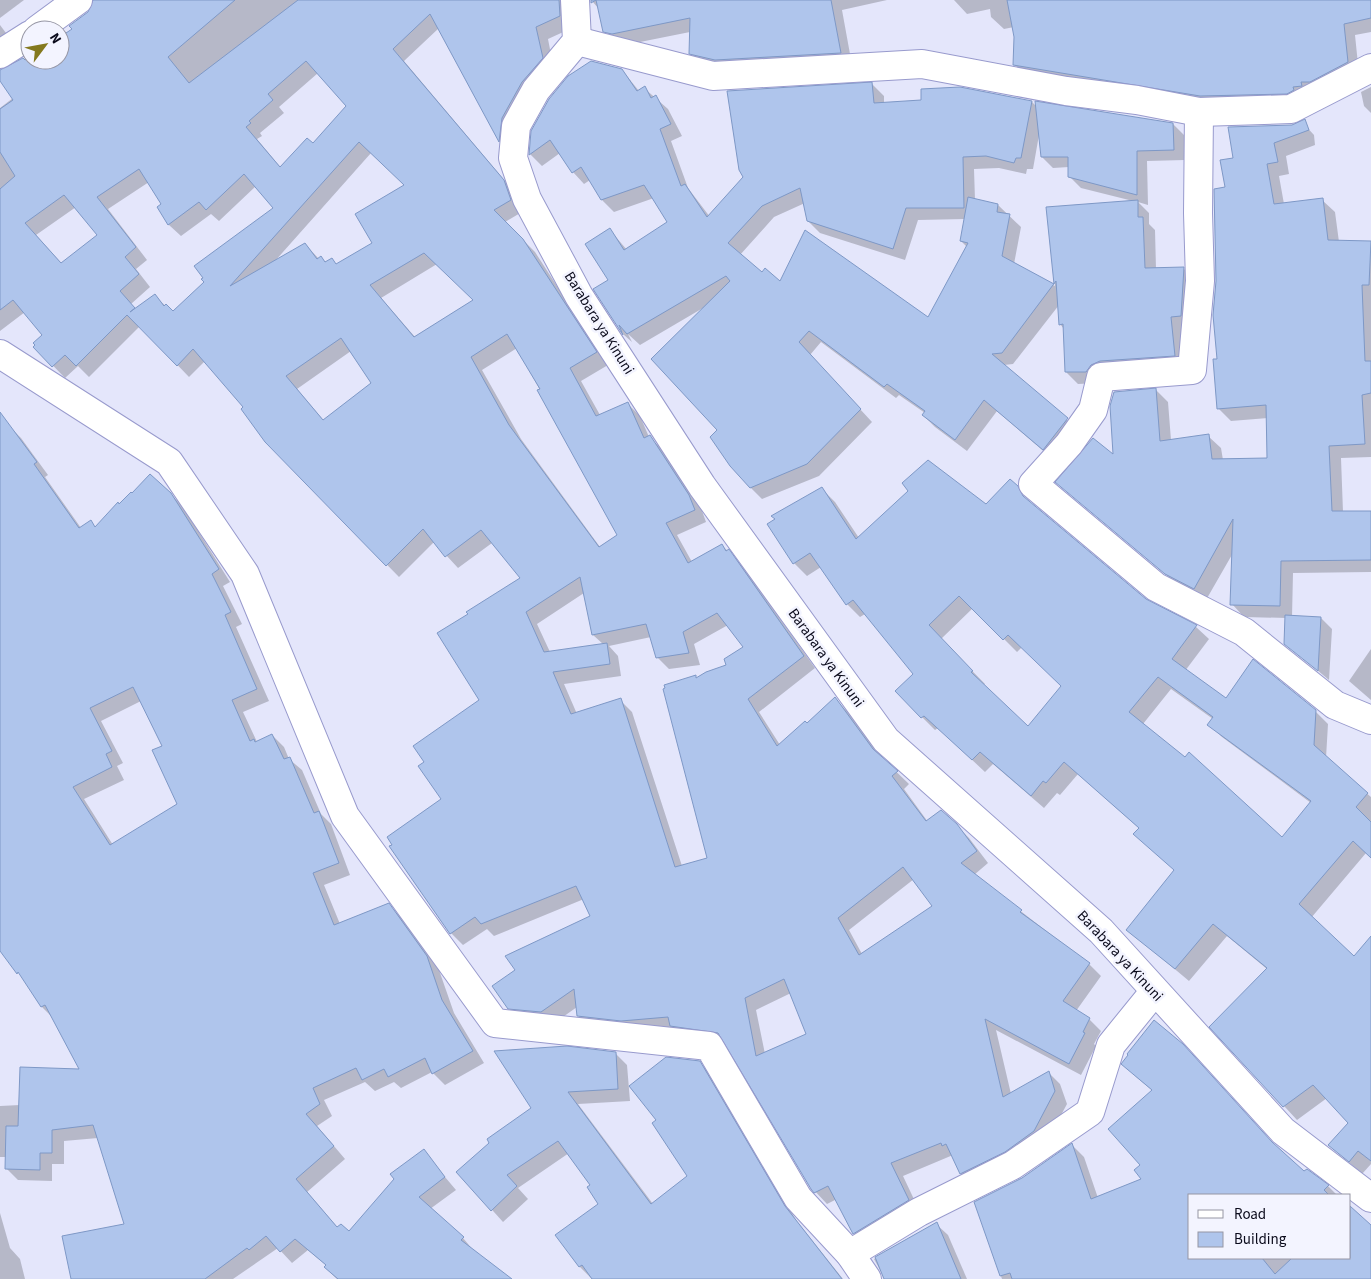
<svg xmlns="http://www.w3.org/2000/svg" width="1371" height="1279" font-family="'Source Sans 3',sans-serif">
<rect width="100%" height="100%" fill="#e4e6fb"/>
<g fill="#0003" fill-rule="evenodd">
<polygon points="0,0 24,0 0,18"/>
<path d="M94,0h483l-5,28 -24,11 6,31 -43,82 -11,-10 -61,-114 -35,33 112,133 6,18 -17,10 30,30 73,113 -27,16 19,34 28,-11 12,12 9,21 13,12 39,59 5,14 -29,13 15,27 29,-17 7,6 12,12 75,105 -56,44 21,33 27,-21 28,-25 12,12 36,48 26,25 -5,5 24,33 28,3 13,13 19,25 -14,12 115,89 12,12 -25,35 13,8 12,12 -7,13 2,2 -15,29 -85,-45 15,64 37,-22 12,12 7,20 -21,39 -73,42 -12,-12 -8,-18 -50,21 17,36 -54,33 -12,-12 -17,-34 -10,5 -15,-16 -86,-144 -136,-16 -12,-13 -1,-8 -24,17 -32,-4 -12,-12 82,-91 -7,-18 -90,37 -7,-7 -24,16 -12,-12 -8,-134 -17,-37 55,-62 41,-122 -30,-35 -34,25 -24,-26 -35,35 -133,-136 -21,-34 -40,-46 -16,16 -49,-51 -51,51 -11,-11 -13,12 -30,-31 9,-12 -19,-23 -25,19v-223l13,-10 -13,-19v-8l30,-12 30,1v-21l17,9zM318,73l30,34 -35,38 -32,23 -24,-29 5,-3 -2,-3 24,-20 -5,-6zM371,153l35,32 -32,58 -38,22 -17,-6 -14,-15 -30,17zM149,182l14,22 -4,4 10,17 12,11 30,-22 8,7 37,-35 19,23 -70,73 -32,31 -18,-17 -19,13 -5,-5 19,-17 -14,-18 11,-9 -39,-51zM76,207l23,28 -37,29 -26,-29zM437,264l37,36 -59,37 -34,-39zM517,348l102,187 -19,12 -79,-108 -39,-69zM351,351l22,33 -49,37 -27,-32zM584,593l9,42 10,9 -53,8 -13,-28zM728,625l17,22 -18,19 -30,13 -2,-3 14,182 -27,8 -50,-154 -12,-12 -43,14 -13,-30 57,-8 -3,-20 -9,-10 42,-9 6,20 12,12 31,-4 -6,-21zM914,879l20,27 -72,48 -13,-24zM791,993l17,42 -43,19 -9,-44z"/>
<polygon points="591,0 887,0 842,10 852,65 702,65 690,53 690,32 625,45 617,43 605,31 600,10"/>
<polygon points="954,0 1371,0 1371,32 1355,35 1359,74 1323,93 1213,108 1027,77 1015,65 1014,27 1004,29 991,17 990,9 967,14"/>
<polygon points="0,25 15,45 0,57"/>
<path d="M622,70l17,21 5,-3 24,21 14,27 -11,5 17,47 22,29 162,-133 12,12v8l148,-2 5,5 136,17 11,11 1,25 -38,1 1,44 -10,-3 11,11v11l6,6 1,39 27,-1 12,12 -9,87 -88,16 -20,1 -12,-12 -2,-43 -4,-5 -1,-19 -46,59 -9,1 75,66 -24,30 -58,-50 -30,40 -32,-24 -12,-12 2,-2 -26,-18 -3,3 -75,-56 -11,13 62,67 -53,54 -57,23 -12,-12 -31,-57 -16,-122 -63,37 -12,-11 4,8 -8,-7 -29,-46 14,-9 1,-50 17,20 42,-28 -15,-24 -40,14 -12,-12 -12,-20 -6,4 -11,-12 -13,-19 -18,13 -12,-12 2,-23zM1039,135l3,22 11,11 16,-1 1,10 11,11 52,13 -85,7 7,78 -41,-22 7,-37 -23,-22 -23,-5 -1,-31 25,-1 27,6 1,-5h6zM805,203l3,18 12,12 85,27 13,-40 47,-1 -4,22 6,6 -38,72 -149,-36 -18,-9 -22,-19 34,-38z"/>
<polygon points="1371,87 1371,113 1364,106 1361,92"/>
<polygon points="1302,122 1314,135 1315,145 1286,156 1289,174 1279,176 1284,204 1322,200 1335,212 1339,242 1371,243 1371,457 1341,458 1343,512 1371,512 1371,572 1293,573 1292,617 1321,618 1332,629 1329,680 1285,643 1287,618 1244,617 1232,604 1233,553 1206,600 1179,586 1057,482 1114,457 1156,390 1168,402 1171,440 1208,436 1221,448 1223,460 1268,460 1268,418 1231,421 1218,408 1218,360 1226,188 1235,159"/>
<path d="M0,424l9,2 12,12 27,37 -3,2 36,51 9,-6 6,6 75,-34 12,13 47,75 -7,4 19,38 -6,3 33,74 -26,11 14,30 15,-7 12,12 5,12 13,11 19,44 10,10 19,51 -26,10 16,39 48,-20 12,12 39,54 15,43 30,50 -39,22 -13,-13 -31,16 -7,-6 -19,9 -10,-9 -41,18 8,16 -15,10 28,33 -38,33 31,36 11,4 74,-81 33,39 -26,19 33,29 11,13 36,28h-173l-12,-12 2,-1 -19,-16 -16,13 -14,-15 -45,31h-160l52,-54 -27,-87 -34,3v23h-12v17l-34,-1 -12,-12 1,-11h-7v-51l20,-1 61,-35 -28,-52 -11,-11 -17,-27 -25,-31zM141,701l22,45 15,58 -65,41 -29,-46 40,-19 -7,-14 6,-3 -22,-42z"/>
<path d="M1010,481l24,26 111,93 51,27 13,12 -24,32 41,29 89,11 13,13 -2,34 45,39v60l-5,-4 -55,65 43,40 17,-20v226l-9,10 -33,-29 20,-22 -22,-25 -30,22 -86,-93 56,-58 -40,-33 -38,45 -61,-51 47,-59 -35,-42 -62,-55 -18,21 -3,-2 -13,15 -51,-44 -8,8 -47,-44 -3,2 -13,-13 -7,-43 -50,-60 -5,3 -13,-13 -26,-37 -14,9 -13,-13 28,-74 13,13 24,36 127,-32zM973,608l44,44 5,-5 41,40 -35,41 -45,-42 2,-2 -44,-45zM1171,689l42,30 -4,5 13,13 89,66 -28,36 -140,-115z"/>
<polygon points="1371,649 1371,700 1349,681"/>
<polygon points="615,1053 627,1065 630,1101 578,1104 653,1204 689,1177 658,1120 699,1062 711,1074 796,1220 843,1279 592,1279 580,1267 557,1235 600,1204 592,1185 569,1153 518,1188 528,1199 503,1222 458,1172"/>
<polygon points="1135,1076 1279,1150 1304,1173 1328,1186 1337,1195 1190,1195 1190,1258 1350,1258 1350,1207 1371,1227 1371,1279 1002,1279 975,1203 1022,1179 1072,1145 1084,1157 1098,1198 1143,1179 1142,1165 1153,1091"/>
<polygon points="0,1213 10,1248 20,1259 25,1279 0,1279"/>
<polygon points="936,1224 948,1235 967,1279 885,1279 874,1259"/>
</g>
<g fill="#afc5ec" stroke="#7e98c6" fill-rule="evenodd">
<path d="M93,0h142l-67,57 21,26 109,-83h261l1,16 -24,11 7,31 -21,24 -20,36 -3,24 -69,-128 -37,35 111,131 7,20 -17,10 29,29 74,113 -27,16 26,48 32,-14 16,36 6,-3 39,60 6,15 -29,13 22,40 34,-19 4,7 3,-2 75,107 -56,43 29,47 28,-25 2,2 28,-26 38,52 25,22 -6,5 34,45 15,-11 16,14 20,27 -16,12 61,47 -2,2 70,51 -27,38 27,17 -7,14 2,1 -16,31 -84,-45 18,78 46,-26 6,20 -21,40 -29,21 -45,22 -14,-30 -4,2 -1,-3 -50,20 18,37 -56,34 -25,-48 -14,7 -3,-4 -93,-156 -48,-7 -2,-9 -47,4 -44,-5 -3,-27 -33,23 -33,-3 -16,-23 23,-16 -10,-14 85,-40 -14,-30 -95,38 -6,-7 -25,17 -61,-88 3,-1 -5,-8 54,-38 -23,-33 6,-4 -11,-16 66,-46 -42,-67 31,-19 -2,-2 54,-34 -39,-48 -36,27 -22,-28 -37,37 -121,-124 -24,-33 2,-2 -50,-58 -16,17 -50,-51 -51,51 -11,-11 -13,12 -19,-20 2,-2 -2,-2 9,-8 -29,-35 -13,10v-121l15,-13 -15,-24v-43l13,-9 -13,-19v-11l23,-12 2,2 5,-3v3h30v-23l12,-8 -3,-3 19,-14zM306,61l40,45 -33,37 -6,-5 -27,29 -34,-40 5,-4 -2,-2 24,-21 -5,-6zM359,142l45,43 -49,29 17,29 -36,21 -4,-6 -7,4 -4,-6 -4,3 -12,-16 -75,43zM139,169l22,35 -4,3 11,18 31,-23 7,8 38,-36 29,34 -79,58 9,12 -2,1 3,3 -31,29 -7,-7 -2,2 -9,-12 -25,18 5,-4 -15,-17 19,-17 -14,-17 11,-10 -39,-50zM64,195l33,40 -36,28 -36,-40zM424,253l49,47 -59,37 -44,-52zM507,334l33,55 -3,1 80,145 -18,12 -90,-122 -38,-68zM341,338l30,45 -48,37 -37,-44zM580,577l12,58 54,-11 10,34 33,-5 -6,-21 34,-19 26,34 -19,12 2,6 -20,7 -10,6v-3l-32,10 1,3 -2,1 44,169 -32,9 -54,-169 -50,16 -18,-42 57,-8 -3,-21 -63,9 -18,-40zM903,867l29,39 -73,49 -21,-37zM784,979l22,55 -50,22 -11,-58z"/>
<polygon points="591,0 831,0 841,53 715,60 689,54 690,18 612,34 603,32 596,0 591,3"/>
<polygon points="1007,0 1371,0 1371,18 1344,24 1348,62 1310,82 1301,82 1302,86 1293,87 1294,90 1287,94 1200,96 1013,65 1014,37"/>
<polygon points="591,61 622,69 637,91 645,86 651,98 656,95 671,124 660,129 681,186 685,184 707,217 743,177 739,170 727,91 872,82 874,103 921,100 921,89 960,87 1032,101 1021,158 1016,158 1014,163 986,156 963,157 964,208 906,208 893,249 807,221 800,188 762,206 728,243 762,272 765,268 780,281 805,230 928,317 968,243 960,241 968,197 998,204 997,212 1010,214 1002,256 1054,284 1046,207 1138,200 1138,217 1143,217 1145,268 1184,267 1181,316 1171,317 1175,356 1100,361 1091,365 1086,372 1065,372 1063,324 1059,325 1056,281 1002,353 992,354 1068,418 1043,450 984,400 955,440 922,415 925,411 887,384 884,387 809,331 799,342 861,409 807,464 750,488 730,466 710,437 717,430 651,359 730,281 726,276 627,334 619,325 623,335 593,289 608,280 585,244 610,228 624,250 667,222 644,185 601,200 581,167 572,173 550,140 529,155 531,131 549,99 568,76"/>
<polygon points="1035,101 1173,123 1174,150 1137,151 1137,195 1068,177 1068,157 1041,157"/>
<polygon points="1305,119 1309,130 1274,143 1278,162 1267,164 1274,204 1323,198 1328,240 1371,241 1369,285 1362,285 1365,361 1371,361 1371,393 1362,395 1365,444 1329,446 1332,511 1371,511 1371,560 1281,561 1280,606 1230,605 1233,519 1194,589 1165,574 1055,482 1093,438 1113,454 1110,406 1114,392 1156,388 1160,441 1209,434 1212,459 1267,458 1266,405 1217,409 1213,359 1217,359 1213,315 1216,281 1214,189 1225,187 1220,160 1233,158 1228,127 1292,125"/>
<path d="M0,412l37,50 -3,2 45,64 12,-8 4,7 23,-25 1,2 12,-12 1,1 18,-19 21,19 48,76 -7,5 19,38 -6,3 32,74 -25,11 18,41 4,-2 1,3 17,-8 12,25 6,-2 24,56 5,-2 20,52 -26,10 21,52 55,-22 38,53 15,44 31,51 -41,23 -7,-16 -37,19 -4,-8 -22,11 -6,-12 -43,20 7,16 -14,10 28,32 -38,33 41,48 4,-3 8,7 45,-52 -4,-5 34,-25 21,28 -26,20 45,40 -3,3 51,39h-174l-14,-12 2,-2 -31,-26 -15,13 -14,-16 -17,14 -2,-2 -42,31h-134l-9,-43 62,-12 -31,-99 -41,5v23h-12v17l-35,-1 1,-43h12l2,-59 59,2 -34,-64 -4,2 -23,-35 -1,2 -17,-23zM133,687l29,59 -10,4 25,54 -67,41 -37,-58 39,-20 -6,-13 6,-3 -22,-43z"/>
<path d="M928,460l58,44 24,-25 8,7 5,10 123,103 51,26 -25,34 54,39 27,-39 63,51 -2,35 54,48 -12,14 15,15v36l-18,-17 -54,63 55,52 17,-20v225l-13,-10 -9,11 -21,-17 20,-22 -35,-38 -30,22 -74,-80 58,-59 -54,-44 -38,45 -49,-39 48,-60 -41,-36 6,-6 -75,-66 -18,21 -3,-2 -12,15 -51,-44 -8,8 -48,-44 -3,2 -26,-27 18,-17 -60,-74 -7,5 -36,-52 -17,11 -26,-40 8,-5 -4,-3 51,-29 34,52 52,-48 -6,-8zM959,596l44,44 5,-5 53,51 -33,40 -57,-54 2,-1 -44,-46zM1158,677l55,40 -6,8 104,76 -29,36 -93,-85 -4,5 -56,-45z"/>
<polygon points="1285,615 1321,617 1318,671 1284,644"/>
<polygon points="1154,1020 1183,1044 1272,1142 1304,1171 1307,1169 1329,1185 1324,1190 1329,1195 1190,1195 1190,1258 1262,1258 1275,1274 1292,1258 1350,1258 1350,1206 1371,1225 1371,1279 1012,1279 1010,1273 1000,1276 974,1202 1022,1178 1072,1143 1091,1199 1141,1179 1134,1170 1140,1165 1108,1129 1152,1090 1121,1064 1128,1055 1127,1054"/>
<polygon points="567,1046 616,1052 618,1089 568,1092 651,1204 687,1176 652,1123 656,1120 629,1086 666,1057 700,1061 785,1206 842,1279 592,1279 582,1265 579,1267 555,1235 598,1204 587,1187 590,1185 558,1141 507,1175 517,1186 491,1211 456,1172 489,1143 487,1139 531,1108 494,1051"/>
<polygon points="937,1222 961,1279 884,1279 875,1257"/>
</g>
<g fill="none" stroke-linecap="round" stroke-linejoin="round">
<defs>
<g id="minor">
<polyline points="575,0 577,41 536,90 516,126 513,158 527,199 579,296 702,486 886,740 1101,931 1283,1131 1371,1198"/>
<polyline points="37,30 78,0"/>
<polyline points="577,41 713,76 922,64 1066,91 1137,100 1199,112 1291,109 1371,68"/>
<polyline points="0,54 30,35"/>
<polyline points="1199,112 1198,213 1200,281 1192,370 1101,377 1093,410 1069,444 1033,484 1156,587 1244,632 1335,705 1371,720"/>
<polyline points="0,354 169,462 245,574 345,816 495,1023 709,1046 798,1198 850,1254 867,1279"/>
<polyline points="850,1254 919,1212 1013,1165 1090,1112 1111,1045 1154,992"/>
</g>
</defs>
<use href="#minor" stroke="#989acd" stroke-width="30"/>
<use href="#minor" stroke="#fff" stroke-width="28"/>
</g>
<g text-anchor="middle" dominant-baseline="central" stroke-width="5" stroke-linejoin="round" paint-order="stroke">
<g font-size="15" fill="#0a0a1b" stroke="#f3f4ff">
<text transform="translate(599 323) rotate(58)">Barabara ya Kinuni</text>
<text transform="translate(826 658) rotate(54)">Barabara ya Kinuni</text>
<text transform="translate(1120 956) rotate(47)">Barabara ya Kinuni</text>
</g>
</g>
<rect x="1188" y="1194" width="162" height="65" fill="#f3f4ff" stroke="#9696a4"/>
<rect x="1198" y="1210" width="25" height="8" fill="#ffffff" stroke="#9696a4"/>
<text x="1234" y="1219" font-size="15" fill="#0a0a1b">Road</text>
<rect x="1198" y="1232" width="25" height="15" fill="#afc5ec" stroke="#9696a4"/>
<text x="1234" y="1244" font-size="15" fill="#0a0a1b">Building</text>
<g transform="translate(45 45) rotate(58)"><circle r="24" fill="#f3f4ff" stroke="#9696a4"/>
<path d="M0-4L9 19L0 12L-9 19Z" fill="#84791e"/>
<text y="-8" font-size="14" font-weight="bold" text-anchor="middle" fill="#0a0a1b">N</text>
</g>
</svg>
